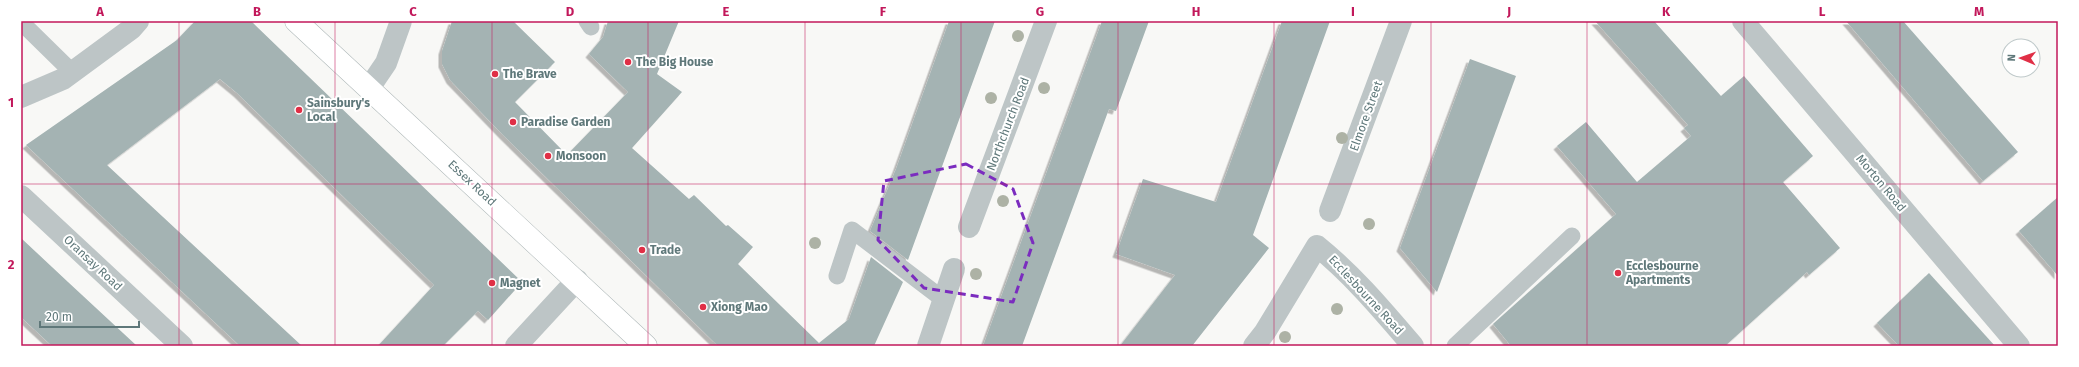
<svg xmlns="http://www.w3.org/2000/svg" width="2079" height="367" font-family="'Fira Sans',sans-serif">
<defs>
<filter id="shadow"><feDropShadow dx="-3.5" dy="3.5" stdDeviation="0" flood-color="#0004"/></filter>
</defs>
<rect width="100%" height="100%" fill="#f8f8f6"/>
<g fill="#a4b3b3" filter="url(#shadow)">
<polygon points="195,21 251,21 522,282 488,320 478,311 443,346 378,346 434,285 237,93 220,79 107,165 302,346 240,346 26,145 177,40"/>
<polygon points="452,21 513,21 555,62 515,102 567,155 628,92 589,54 603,37 608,21 679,21 657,74 682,92 632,148 689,199 694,195 726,226 728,225 753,247 738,264 819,343 849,319 871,257 903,282 874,346 718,346 503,135 450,80 442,64 442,51"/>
<polygon points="949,21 995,21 908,260 870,231 896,169"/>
<polygon points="1102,21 1149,21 1116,111 1109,109 1022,346 983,346"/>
<polygon points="1282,21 1330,21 1253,235 1269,248 1192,346 1120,346 1175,275 1116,254 1143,179 1216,202"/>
<polygon points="1595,21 1654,21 1721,96 1744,76 1813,156 1783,182 1840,248 1809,275 1807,272 1725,346 1511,346 1493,324 1616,214 1557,146 1586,122 1637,182 1691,136 1684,128 1688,125"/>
<polygon points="1846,21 1903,21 2018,152 1983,181"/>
<polygon points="1470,59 1516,76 1437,292 1400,248"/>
<polygon points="2058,197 2058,276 2019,231"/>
<polygon points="21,238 68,282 137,346 52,346 21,317"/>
<polygon points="1929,273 1995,346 1899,346 1877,323"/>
</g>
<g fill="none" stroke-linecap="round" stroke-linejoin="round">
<defs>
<polyline id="primary" points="296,21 646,346"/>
</defs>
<use href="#primary" stroke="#afb8b9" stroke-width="23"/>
<g stroke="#bdc5c6" stroke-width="17">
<polyline points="587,21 591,27"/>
<polyline points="21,22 72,72"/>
<polyline points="837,276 852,230 944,300"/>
<polyline points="1455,346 1572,236"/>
</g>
<g stroke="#bdc5c6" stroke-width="22">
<polyline points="1743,21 2019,346"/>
<polyline points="369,88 386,63 401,21"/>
<polyline points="21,97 63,79 131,29 138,21"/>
<polyline points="21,196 182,346"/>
<polyline points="1330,211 1401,21"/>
<polyline points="969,227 1046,21"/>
<polyline points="516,346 577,280"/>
<polyline points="928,346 954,269"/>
<path d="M1254,346l11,-14 52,-86c36,29 66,65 96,100"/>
</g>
<use href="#primary" stroke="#fff" stroke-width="22"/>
</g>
<g fill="#adb2a5">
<circle cx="1018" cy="36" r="6"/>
<circle cx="1044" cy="88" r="6"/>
<circle cx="991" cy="98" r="6"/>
<circle cx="1342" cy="138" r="6"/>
<circle cx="1003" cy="201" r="6"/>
<circle cx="1369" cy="224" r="6"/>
<circle cx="815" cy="243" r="6"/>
<circle cx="976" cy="274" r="6"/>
<circle cx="1337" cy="309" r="6"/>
<circle cx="1285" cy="337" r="6"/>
</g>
<path fill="none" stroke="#7b2cbf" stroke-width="3" stroke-dasharray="8 5" stroke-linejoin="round" d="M966,164l47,25 20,54 -20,59 -89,-14 -46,-48 6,-59z"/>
<path fill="none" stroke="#c2185b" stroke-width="1" stroke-opacity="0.55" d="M179,21v325M335,21v325M492,21v325M648,21v325M805,21v325M961,21v325M1118,21v325M1274,21v325M1431,21v325M1587,21v325M1744,21v325M1900,21v325M21,184h2037"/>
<g fill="#e02f46" stroke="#fff" stroke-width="1.5">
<circle cx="628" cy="62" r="4"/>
<circle cx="495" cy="74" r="4"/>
<circle cx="299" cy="110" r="4"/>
<circle cx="513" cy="122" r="4"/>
<circle cx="548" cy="156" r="4"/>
<circle cx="642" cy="250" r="4"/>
<circle cx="1618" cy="273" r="4"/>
<circle cx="492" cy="283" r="4"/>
<circle cx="703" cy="307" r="4"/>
</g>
<g text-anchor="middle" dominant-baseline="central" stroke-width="4" stroke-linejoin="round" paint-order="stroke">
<g font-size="12" font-weight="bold" fill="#5f787a" stroke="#fff" text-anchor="start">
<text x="636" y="62">The Big House</text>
<text x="503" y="74">The Brave</text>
<text x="307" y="103">Sainsbury's<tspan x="307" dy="14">Local</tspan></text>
<text x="521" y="122">Paradise Garden</text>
<text x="556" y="156">Monsoon</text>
<text x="650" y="250">Trade</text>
<text x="1626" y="266">Ecclesbourne<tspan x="1626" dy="14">Apartments</tspan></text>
<text x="500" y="283">Magnet</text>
<text x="711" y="307">Xiong Mao</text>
</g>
<g font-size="12" fill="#5f787a" stroke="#fff">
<text transform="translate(1366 116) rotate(-70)">Elmore Street</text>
<text transform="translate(1008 124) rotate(-69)">Northchurch Road</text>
<text transform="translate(472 183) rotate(43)">Essex Road</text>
<text transform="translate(1881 183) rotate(50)">Morton Road</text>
<text transform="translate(93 263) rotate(43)">Oransay Road</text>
<text transform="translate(1366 295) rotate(47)">Ecclesbourne Road</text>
</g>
</g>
<rect width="2079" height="367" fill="none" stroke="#ffffff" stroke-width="44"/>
<g transform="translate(2021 58) rotate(272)"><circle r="19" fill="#ffffff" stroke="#bfc9ca"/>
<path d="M0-3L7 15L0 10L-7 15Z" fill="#e02f46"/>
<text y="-6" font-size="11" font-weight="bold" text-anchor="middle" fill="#5f787a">N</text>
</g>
<path d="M40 321v6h99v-6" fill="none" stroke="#5f787a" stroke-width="2"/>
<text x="46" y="321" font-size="12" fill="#5f787a" stroke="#ffffff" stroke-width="3" paint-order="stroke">20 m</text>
<rect x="22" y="22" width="2035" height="323" fill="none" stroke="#c2185b" stroke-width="1.5"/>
<g font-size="13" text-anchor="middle" font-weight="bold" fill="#c2185b">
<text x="100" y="16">A</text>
<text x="257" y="16">B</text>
<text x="413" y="16">C</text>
<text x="570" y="16">D</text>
<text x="726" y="16">E</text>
<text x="883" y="16">F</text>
<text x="1040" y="16">G</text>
<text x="1196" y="16">H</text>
<text x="1353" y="16">I</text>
<text x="1509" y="16">J</text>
<text x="1666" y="16">K</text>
<text x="1822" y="16">L</text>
<text x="1979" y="16">M</text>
<text x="11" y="107">1</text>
<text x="11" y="269">2</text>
</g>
</svg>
